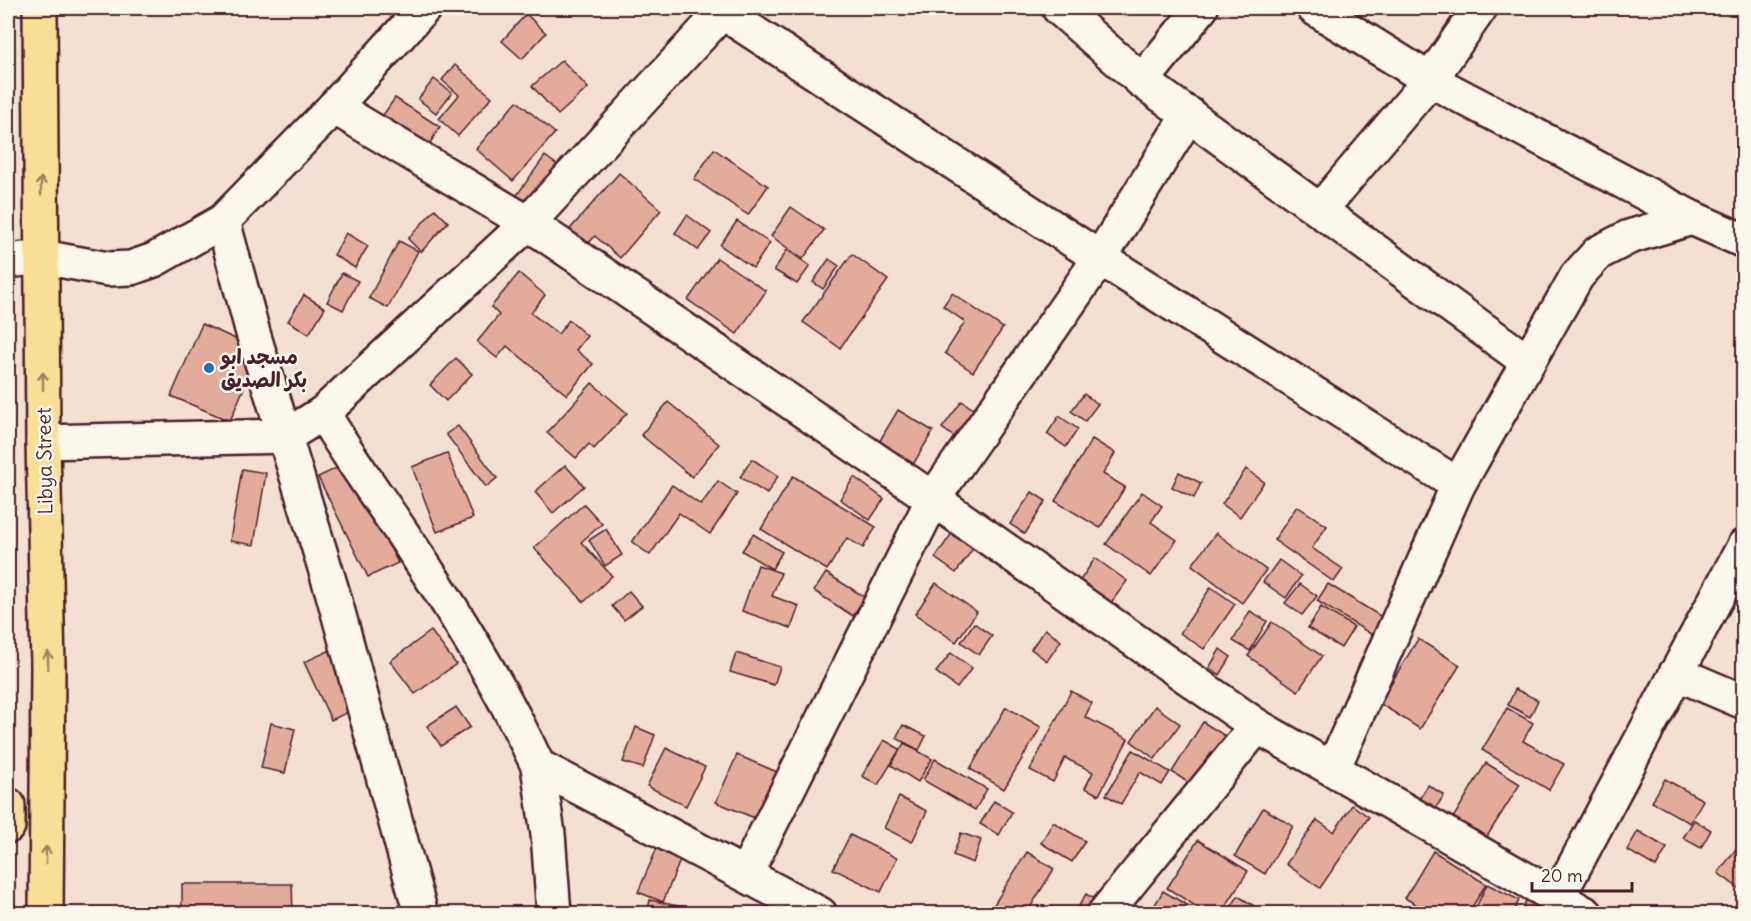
<svg xmlns="http://www.w3.org/2000/svg" width="1751" height="921" font-family="Delius,'Playpen Sans Arabic',sans-serif">
<rect width="100%" height="100%" fill="#f4e0d3"/>
<filter id="ink" filterUnits="userSpaceOnUse"><feTurbulence type="fractalNoise" baseFrequency=".0167" numOctaves="2"/><feDisplacementMap in="SourceGraphic" scale="12" xChannelSelector="R" yChannelSelector="G"/><feConvolveMatrix kernelMatrix="1 2 1 2 8 2 1 2 1" color-interpolation-filters="sRGB"/></filter>
<g filter="url(#ink)">
<g fill="#e3ac9a" stroke="#4a1f2b" stroke-width="1.5">
<polygon points="526,14 546,33 522,59 502,41"/>
<polygon points="562,60 588,88 558,115 532,86"/>
<polygon points="455,65 492,97 458,136 439,119 459,95 442,80"/>
<polygon points="434,79 452,93 436,113 418,99"/>
<polygon points="395,98 440,127 427,148 381,118"/>
<polygon points="517,101 555,133 513,181 476,149"/>
<polygon points="714,149 768,186 748,215 694,179"/>
<polygon points="545,156 568,173 537,216 514,199"/>
<polygon points="619,173 661,210 620,258 595,236 582,251 564,236"/>
<polygon points="791,207 824,230 803,259 771,236"/>
<polygon points="435,209 448,222 421,252 408,239"/>
<polygon points="687,215 711,233 698,250 675,233"/>
<polygon points="737,221 770,243 753,268 720,245"/>
<polygon points="346,233 368,246 355,268 334,255"/>
<polygon points="399,241 418,251 388,308 369,298"/>
<polygon points="787,250 810,266 797,284 774,270"/>
<polygon points="852,254 888,280 840,348 803,322"/>
<polygon points="717,258 766,291 737,334 688,300"/>
<polygon points="829,259 839,266 823,289 813,282"/>
<polygon points="342,273 358,281 343,310 327,302"/>
<polygon points="519,273 545,295 531,313 558,334 569,320 587,336 576,350 593,364 567,395 507,346 497,358 477,342 499,315 491,307"/>
<polygon points="952,293 1003,328 973,372 945,353 965,322 943,306"/>
<polygon points="304,295 325,308 309,334 288,321"/>
<polygon points="202,324 260,350 230,421 171,396"/>
<polygon points="456,358 472,374 446,401 430,385"/>
<polygon points="592,383 627,413 594,449 589,444 576,458 547,433"/>
<polygon points="1084,394 1098,404 1085,421 1071,411"/>
<polygon points="962,401 977,412 957,439 942,428"/>
<polygon points="668,402 719,444 692,477 641,435"/>
<polygon points="898,410 933,431 911,468 876,447"/>
<polygon points="1059,416 1078,429 1066,447 1047,434"/>
<polygon points="458,426 497,478 486,487 446,434"/>
<polygon points="1092,439 1115,453 1103,474 1125,487 1100,528 1055,501"/>
<polygon points="447,453 473,518 437,532 412,467"/>
<polygon points="752,459 778,476 767,494 740,477"/>
<polygon points="347,463 398,563 368,577 318,477"/>
<polygon points="565,465 584,486 553,513 535,492"/>
<polygon points="242,469 266,473 254,545 230,541"/>
<polygon points="1246,469 1264,482 1240,517 1222,504"/>
<polygon points="1179,472 1201,483 1194,498 1172,487"/>
<polygon points="793,476 876,527 863,548 847,538 827,570 761,529"/>
<polygon points="854,477 884,499 870,520 840,499"/>
<polygon points="718,481 737,494 710,534 679,513 650,555 632,542 672,485 701,505"/>
<polygon points="1032,492 1046,501 1025,534 1010,524"/>
<polygon points="1142,492 1162,506 1151,522 1177,540 1151,576 1106,544"/>
<polygon points="584,504 602,524 581,542 612,576 584,602 534,548"/>
<polygon points="1297,506 1327,526 1312,548 1343,569 1334,582 1274,540"/>
<polygon points="606,529 622,555 605,566 589,540"/>
<polygon points="952,533 974,547 956,573 935,558"/>
<polygon points="1216,533 1266,570 1242,603 1192,565"/>
<polygon points="753,534 782,552 772,569 742,551"/>
<polygon points="1095,558 1127,581 1110,604 1079,582"/>
<polygon points="1279,560 1301,576 1286,598 1263,582"/>
<polygon points="758,565 781,573 772,596 799,606 791,628 742,611"/>
<polygon points="826,573 865,597 853,616 814,591"/>
<polygon points="936,583 977,612 956,642 915,614"/>
<polygon points="1300,584 1317,596 1302,615 1285,603"/>
<polygon points="1328,584 1385,619 1374,636 1317,601"/>
<polygon points="1211,587 1235,604 1204,649 1180,633"/>
<polygon points="629,591 642,606 624,620 612,606"/>
<polygon points="1321,607 1354,627 1341,648 1308,628"/>
<polygon points="1250,611 1267,621 1250,651 1233,641"/>
<polygon points="1272,622 1322,656 1298,691 1248,656"/>
<polygon points="974,623 992,636 979,655 961,642"/>
<polygon points="1045,629 1061,641 1047,661 1031,649"/>
<polygon points="431,631 456,664 415,694 390,661"/>
<polygon points="1418,639 1460,665 1420,729 1379,703"/>
<polygon points="333,649 360,707 331,720 304,662"/>
<polygon points="1220,649 1231,657 1220,675 1209,668"/>
<polygon points="736,653 780,667 774,685 730,672"/>
<polygon points="951,653 972,668 957,688 936,672"/>
<polygon points="1515,689 1538,700 1530,717 1508,705"/>
<polygon points="1071,691 1092,703 1085,717 1128,739 1099,795 1085,788 1093,772 1065,758 1053,782 1030,770"/>
<polygon points="1155,706 1180,724 1155,759 1131,741"/>
<polygon points="456,707 470,727 441,746 427,726"/>
<polygon points="1006,707 1041,727 1004,789 970,769"/>
<polygon points="1507,708 1533,723 1523,741 1564,764 1549,790 1482,750"/>
<polygon points="1203,722 1233,741 1215,770 1205,764 1192,785 1172,772"/>
<polygon points="271,723 295,729 285,773 261,768"/>
<polygon points="903,725 926,736 919,750 896,738"/>
<polygon points="636,727 655,735 643,768 623,762"/>
<polygon points="884,740 900,749 878,785 862,776"/>
<polygon points="904,743 932,759 918,782 891,765"/>
<polygon points="666,748 705,767 686,806 647,786"/>
<polygon points="1133,750 1170,772 1162,785 1140,772 1121,804 1106,795"/>
<polygon points="737,755 796,780 776,827 716,802"/>
<polygon points="935,759 987,789 975,810 923,780"/>
<polygon points="1486,763 1520,784 1486,838 1453,818"/>
<polygon points="1665,779 1703,800 1690,823 1652,802"/>
<polygon points="1428,785 1444,795 1432,814 1416,804"/>
<polygon points="899,797 927,811 912,842 884,828"/>
<polygon points="994,801 1012,812 999,835 980,824"/>
<polygon points="1352,805 1369,817 1320,888 1286,864 1317,820 1334,832"/>
<polygon points="1263,808 1293,826 1265,874 1235,856"/>
<polygon points="1694,820 1711,830 1701,848 1683,838"/>
<polygon points="1053,822 1085,841 1072,862 1041,843"/>
<polygon points="1638,831 1667,848 1656,867 1627,850"/>
<polygon points="961,833 981,840 973,863 953,855"/>
<polygon points="850,835 897,858 881,892 833,869"/>
<polygon points="1744,838 1744,892 1718,873"/>
<polygon points="1198,840 1248,871 1221,914 1208,914 1167,888"/>
<polygon points="657,848 681,858 663,902 638,892"/>
<polygon points="1433,851 1486,884 1468,914 1431,914 1405,898"/>
<polygon points="1027,852 1054,869 1026,914 988,914"/>
<polygon points="182,884 292,884 293,914 182,914"/>
<polygon points="1487,884 1519,900 1513,914 1473,914"/>
<polygon points="1163,891 1187,905 1182,914 1159,914 1152,910"/>
<polygon points="1086,894 1098,901 1090,914 1074,914"/>
<polygon points="1529,894 1549,904 1544,914 1520,914"/>
<polygon points="1238,896 1267,914 1227,914"/>
<polygon points="650,900 701,911 700,914 647,914"/>
</g>
<g fill="none" stroke-linecap="round" stroke-linejoin="round">
<defs>
<g id="street">
<polyline points="716,8 1100,258 1458,485"/>
<polyline points="1059,8 1142,81 1528,362"/>
<polyline points="1314,8 1430,80 1692,218 1744,241"/>
<polyline points="1142,81 1201,8"/>
<polyline points="334,107 528,223 933,499 1257,726 1586,914"/>
<polyline points="1320,210 1430,80 1480,8"/>
<polyline points="223,221 253,333 333,594 421,914"/>
<polyline points="8,261 42,257 108,269 131,268 154,260 223,221 334,107 424,8"/>
<path d="M323,413c28,48 61,92 91,138 45,67 90,142 124,215l282,148"/>
<polyline points="43,442 286,436 323,413 528,223 726,8"/>
<polyline points="1676,673 1744,702"/>
<polyline points="538,766 548,834 554,914"/>
<polyline points="1333,769 1458,485 1577,276 1598,253 1629,237 1692,218"/>
<polyline points="746,873 933,499 1100,258 1189,114"/>
<polyline points="1557,899 1744,546"/>
<polyline points="1104,914 1257,726"/>
</g>
<g id="primary">
<polyline points="40,8 43,442 48,667 46,914"/>
<polyline points="8,805 8,826"/>
</g>
</defs>
<use href="#street" stroke="#4a1f2b" stroke-width="38"/>
<use href="#primary" stroke="#4a1f2b" stroke-width="38"/>
<use href="#street" stroke="#fbf7ec" stroke-width="33"/>
<use href="#primary" stroke="#f9df96" stroke-width="33"/>
</g>
<defs><path id="oneway-shaft" d="M-6 0H5M1.5-3L5.5 0L1.5 3" fill="none" stroke-width="1.6" stroke-linecap="round" stroke-linejoin="round" transform="scale(1.5)"/></defs>
<g stroke="#a27f60">
<use href="#oneway-shaft" transform="translate(41 186) rotate(-90)"/>
<use href="#oneway-shaft" transform="translate(43 381) rotate(-90)"/>
<use href="#oneway-shaft" transform="translate(48 660) rotate(-91)"/>
<use href="#oneway-shaft" transform="translate(46 855) rotate(-90)"/>
</g>
</g>
<circle fill="#1f6fb2" stroke="#fbf7ec" stroke-width="2" cx="209" cy="368" r="6"/>
<g text-anchor="middle" dominant-baseline="central" stroke-width="5" stroke-linejoin="round" paint-order="stroke">
<g font-size="20" font-weight="bold" fill="#4a1f2b" stroke="#fbf7ec" text-anchor="start">
<text x="221" y="356">مسجد ابو<tspan x="221" dy="23">بكر الصديق</tspan></text>
</g>
<g font-size="20" fill="#4a1f2b" stroke="#fbf7ec">
<text transform="translate(44 461) rotate(-91)">Libya Street</text>
</g>
</g>
<rect width="1751" height="921" fill="none" stroke="#fbf7ec" stroke-width="30"/>
<rect x="15" y="15" width="1721" height="891" fill="none" stroke="#4a1f2b" stroke-width="2" filter="url(#ink)"/>
<path d="M1532 882v9h100v-9" fill="none" stroke="#4a1f2b" stroke-width="3"/>
<text x="1541" y="882" font-size="18" fill="#4a1f2b" stroke="#fbf7ec" stroke-width="4.5" paint-order="stroke">20 m</text>
</svg>
